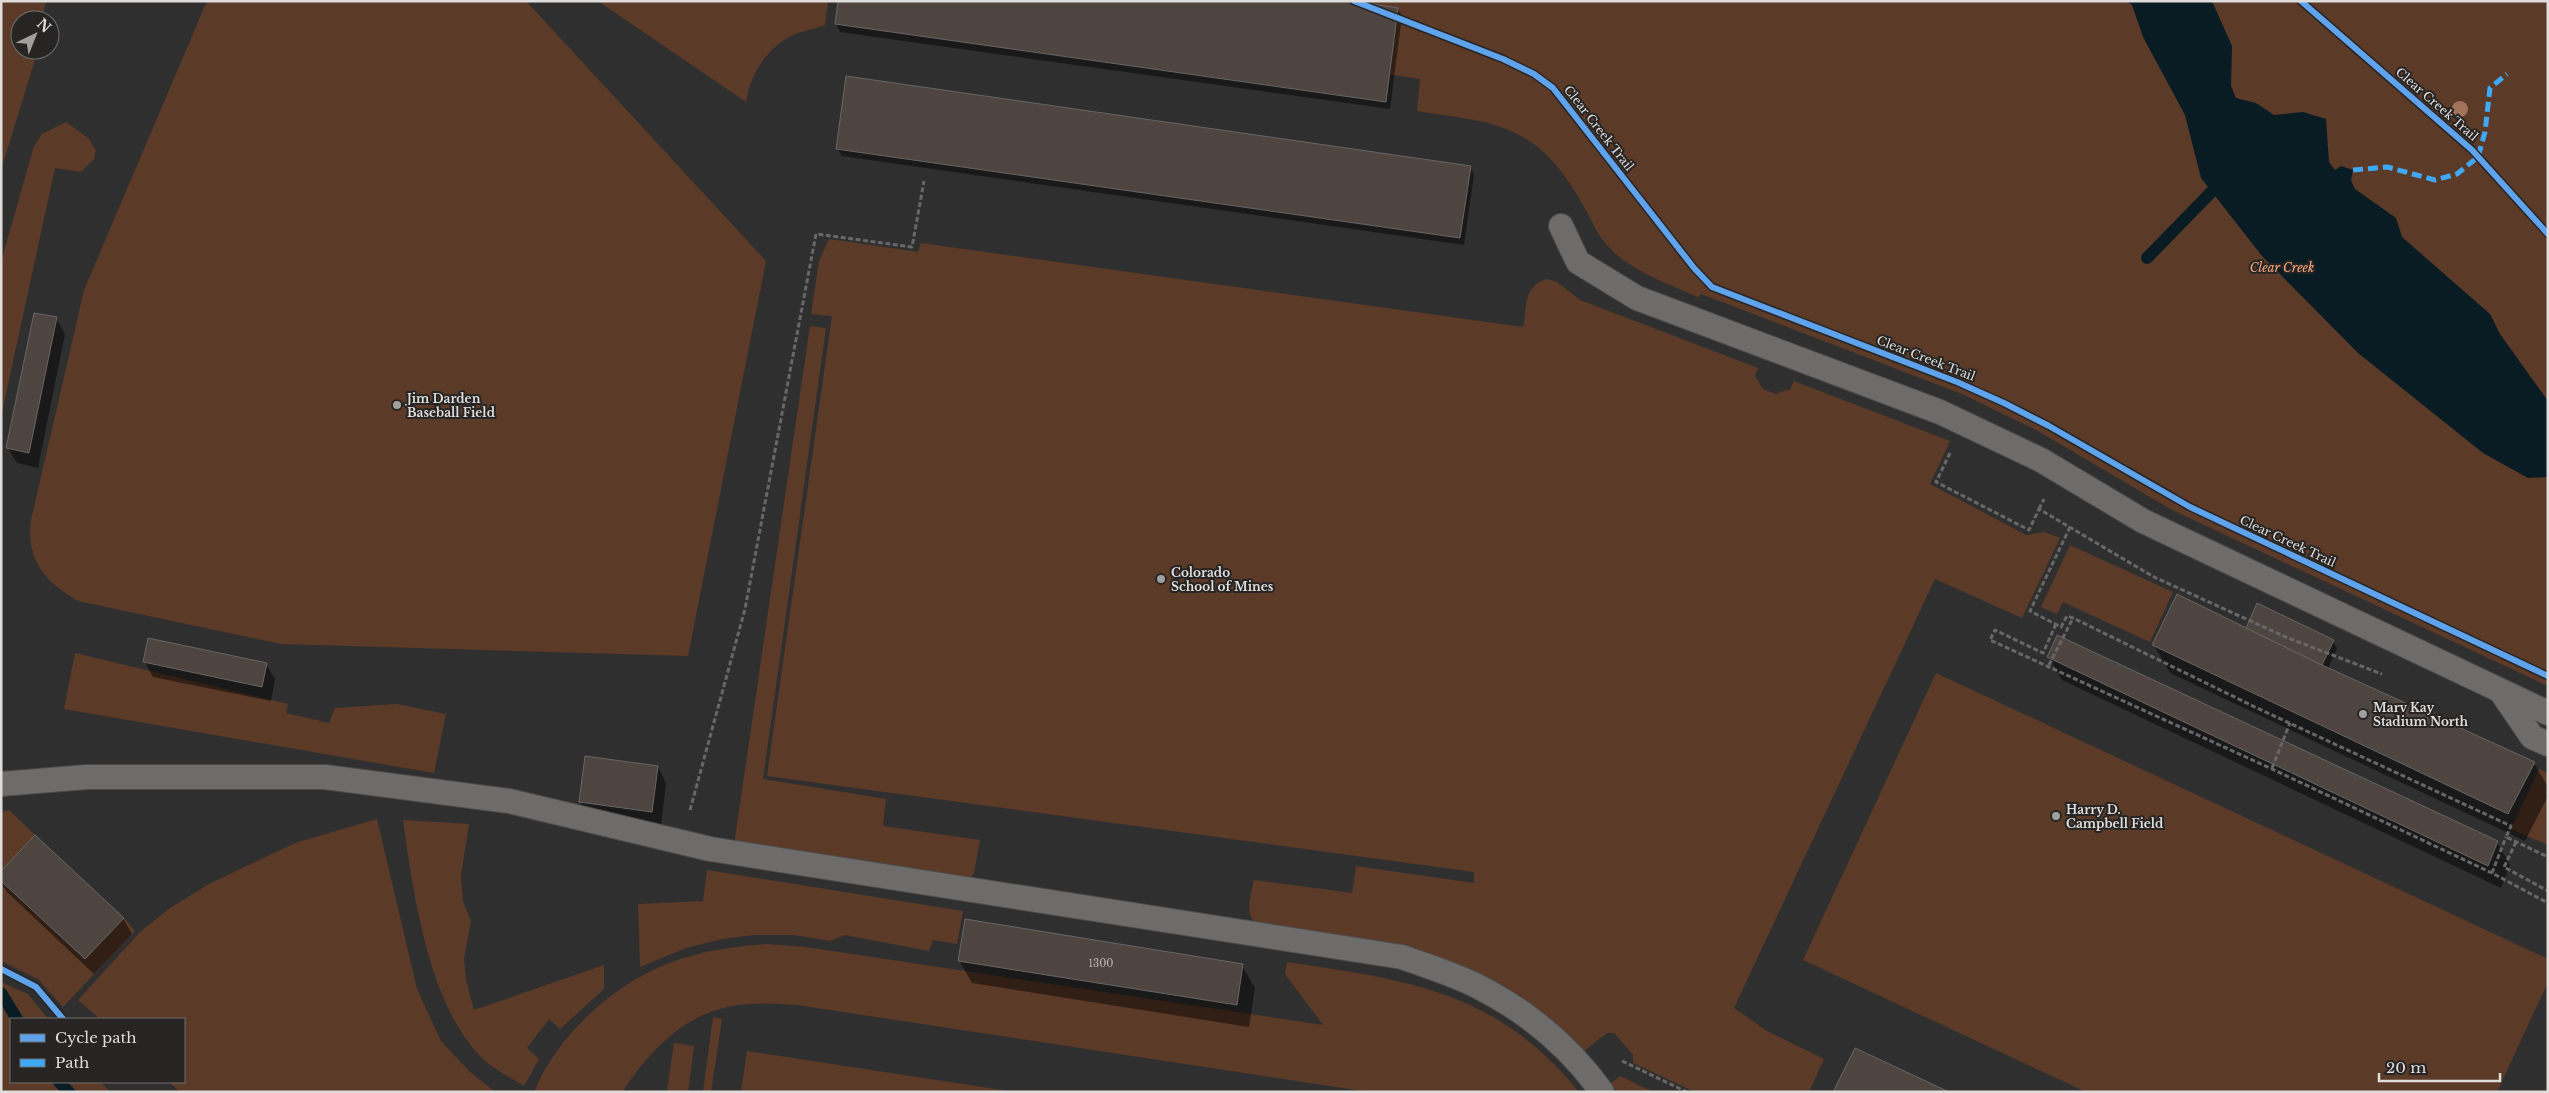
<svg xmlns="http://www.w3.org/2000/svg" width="2549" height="1093" font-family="'Libre Baskerville',serif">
<rect width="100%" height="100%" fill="#302f2f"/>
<g fill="#5c3a28">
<polygon points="1,1 46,1 42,20 20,20 20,50 38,50 1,170"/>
<path d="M207,1h319l240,260 -78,395 -407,-12 -203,-43c-34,-20 -52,-41 -47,-81l53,-230z"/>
<path d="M598,1h230l-3,24c-11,4 -24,6 -34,11 -25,13 -41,39 -45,66z"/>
<path d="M899,1h1649v685l-376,-176 -134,-79 -76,-37 -261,-100 -3,3c-34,-15 -72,-27 -96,-58 -6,-8 -10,-18 -15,-27 -18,-32 -36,-61 -70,-78 -30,-16 -67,-17 -100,-23l3,-32z"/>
<polygon points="66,122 88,138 96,150 94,159 81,172 55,168 1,417 1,262 34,146 42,134"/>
<path d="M829,239l89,13 3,-9 602,84c5,-21 -1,-40 24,-48l10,3 23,18 178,68 -3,8 8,13 13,5 10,-4 3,1 5,-10 156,60 -20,43 96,51 18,-3 16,6 -38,80 -87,-39 -201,429 33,23 57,28 -15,33h-114l-62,-29v-8l-19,-22h-7l-23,18 -44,-40 -31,-21 -252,-65c-13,-10 -6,-30 -3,-45l98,13 4,-27 118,17v-11l-707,-96 65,-460 -21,-2 8,-53z"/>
<polygon points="810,326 826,328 763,779 886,799 883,826 980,840 974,873 969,880 734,845"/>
<polygon points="2070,545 2173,592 2150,642 2063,602 2057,614 2041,607"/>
<polygon points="75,653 288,704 286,713 329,723 335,708 397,704 446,714 434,773 64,709"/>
<polygon points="1936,673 2548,959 2548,982 2497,1092 2086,1092 1803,960"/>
<polygon points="2539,769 2548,773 2548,845 2511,829"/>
<polygon points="9,810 35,835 1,871 1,812"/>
<polygon points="377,819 417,989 441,1041 469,1071 495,1092 180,1092 169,1082 184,1082 184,1019 100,1019 78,1000 141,931 170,908 209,884 295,843"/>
<path d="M403,820l66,4 -8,51 2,27 8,19 -7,38 2,21 8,30 130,-45v24l-44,40 -11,-10 -22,29 12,11 -15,27c-14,-9 -33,-18 -44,-30 -52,-54 -67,-164 -77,-236z"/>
<polygon points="707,870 963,911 957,944 933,940 929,951 845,935 830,941 794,935 754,935 722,939 686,948 640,967 638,904 703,901"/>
<polygon points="1,881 85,959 124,918 135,931 63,1007 38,979 1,961"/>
<path d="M766,944l40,3 517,78 -38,-51 2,-12c121,18 210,29 292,130h-210l-572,-87c-59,-5 -97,0 -141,44 -12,13 -24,27 -33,43h-89c25,-62 90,-117 153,-135 26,-8 52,-11 79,-13z"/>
<polygon points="1,982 28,994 48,1019 11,1019 11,1082 100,1082 111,1092 1,1092"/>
<polygon points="713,1017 722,1019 711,1092 703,1092"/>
<polygon points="674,1043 694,1046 688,1092 667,1091"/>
<polygon points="747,1051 1015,1092 741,1092"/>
<polygon points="1620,1076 1653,1092 1617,1092 1611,1083"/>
</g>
<polygon fill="#091c24" points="2127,1 2212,1 2232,46 2231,86 2236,98 2256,103 2274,115 2303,112 2326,119 2329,162 2335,170 2341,166 2353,170 2351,180 2355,189 2396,218 2402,237 2490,314 2500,334 2548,401 2548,477 2528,478 2483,453 2358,353 2262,256 2201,178 2185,115 2143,37 2132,5"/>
<g fill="#0007">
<polygon points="1398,9 1402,16 1390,109 840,32 836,24"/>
<polygon points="837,148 1470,167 1474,174 1464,245 842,156"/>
<polygon points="56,318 65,334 38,468 17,463 8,448"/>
<polygon points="2333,641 2337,648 2328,669 2534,763 2548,787 2548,796 2525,841 2170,673 2154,645"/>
<polygon points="2049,657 2497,842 2510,865 2501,888 2062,680"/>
<polygon points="145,662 266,664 275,679 271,701 153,677"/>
<polygon points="658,767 666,783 661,827 589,817 580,802"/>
<polygon points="1,873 123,918 132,934 94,974 7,892 1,883"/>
<polygon points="959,960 1242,966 1255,988 1249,1027 972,983"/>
</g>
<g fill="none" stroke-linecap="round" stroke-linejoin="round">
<g stroke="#091c24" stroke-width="12">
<polyline points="2147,258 2224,179"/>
<polyline points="1,993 17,1019"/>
<polyline points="59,1082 69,1092"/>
</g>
</g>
<g fill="#4f4540" stroke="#676665">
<polygon points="838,1 1354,1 1398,8 1386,102 835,24"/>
<polygon points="846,76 1471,166 1460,238 836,149"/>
<polygon points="34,313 57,317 29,453 6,448"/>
<polygon points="2177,594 2322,665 2535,762 2508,814 2152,645"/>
<polygon points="2257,603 2334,640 2322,665 2246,628"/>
<polygon points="2057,635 2498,841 2488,866 2047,657"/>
<polygon points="148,638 267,663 262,687 143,662"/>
<polygon points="585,756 658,766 652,812 579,802"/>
<polygon points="35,835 124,918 85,959 1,881 1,871"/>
<polygon points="965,919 1243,964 1237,1005 958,961"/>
<polygon points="1855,1048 1949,1092 1833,1092"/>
</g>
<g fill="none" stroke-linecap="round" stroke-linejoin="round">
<defs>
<g id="lane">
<polyline points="1561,226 1578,262 1637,298 1940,412 2041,460 2143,521 2548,713"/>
<polyline points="2502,693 2532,737 2548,744"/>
<path d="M1,784l86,-7h238l184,24 201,48 692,108c25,9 51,17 75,29 50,25 92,60 125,106"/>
</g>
</defs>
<use href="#lane" stroke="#4c4b4b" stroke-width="26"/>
<g stroke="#686767" stroke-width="3" stroke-dasharray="5 2.5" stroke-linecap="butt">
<polyline points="1950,453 1936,482 2029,530 2039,509 2154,577 2288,638 2382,674"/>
<polyline points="2039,509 2044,499"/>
<polyline points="2070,527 2030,611 2061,627 2067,616 2073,618 2257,708 2511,826 2506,837 2548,857"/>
<polyline points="2056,624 2043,653 1995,630 1990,640 2272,769 2492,873 2546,902 2548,900"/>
<polyline points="2049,665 2073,618"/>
<polyline points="2272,768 2290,723"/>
<polyline points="690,810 745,609 816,234 912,247 924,181"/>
<polyline points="2516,842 2504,867 2548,891"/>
<polyline points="2492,873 2506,837"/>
<polyline points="1622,1061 1687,1092"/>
</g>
<use href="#lane" stroke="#6d6c6b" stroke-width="24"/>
<polyline stroke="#3fa9f5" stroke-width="5" stroke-dasharray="10 5" stroke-linecap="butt" points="2353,170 2387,167 2435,180 2457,174 2478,157 2485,132 2490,88 2507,74"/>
<defs>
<g id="cycleway">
<polyline points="1354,1 1503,59 1534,74 1553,88 1694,268 1712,287 1957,382 2004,403 2049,426 2190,507 2548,676"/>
<polyline points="2301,1 2472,150 2548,234"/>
<polyline points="1,969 36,987 63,1019"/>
</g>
</defs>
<use href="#cycleway" stroke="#272524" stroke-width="9"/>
<use href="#cycleway" stroke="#60a3ed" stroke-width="6"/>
</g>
<circle fill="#a0735a" cx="2460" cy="109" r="8"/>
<g fill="#a1a09f" stroke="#272524" stroke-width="2">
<circle cx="397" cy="405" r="5"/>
<circle cx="1161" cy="579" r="5"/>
<circle cx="2363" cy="714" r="5"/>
<circle cx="2056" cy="816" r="5"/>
</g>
<g text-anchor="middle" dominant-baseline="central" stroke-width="4" stroke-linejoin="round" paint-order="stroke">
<g font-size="10" fill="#bab7b5">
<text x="1101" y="963">1300</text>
</g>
<g font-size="12" fill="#dedddc" stroke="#272524">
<text transform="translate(2437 104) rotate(41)">Clear Creek Trail</text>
<text transform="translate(1599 128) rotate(52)">Clear Creek Trail</text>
<text transform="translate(1926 358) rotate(21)">Clear Creek Trail</text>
<text transform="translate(2288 541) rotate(25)">Clear Creek Trail</text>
</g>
<g font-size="12" font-style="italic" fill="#fcaa7e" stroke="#272524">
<text x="2282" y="267">Clear Creek</text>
</g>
<g font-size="12" font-weight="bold" fill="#dedddc" stroke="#272524" text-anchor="start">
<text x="407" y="398">Jim Darden<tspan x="407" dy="14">Baseball Field</tspan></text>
<text x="1171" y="572">Colorado<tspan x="1171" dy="14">School of Mines</tspan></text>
<text x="2373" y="707">Marv Kay<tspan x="2373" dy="14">Stadium North</tspan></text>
<text x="2066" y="809">Harry D.<tspan x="2066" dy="14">Campbell Field</tspan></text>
</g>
</g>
<rect width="2549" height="1093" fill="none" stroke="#dedddc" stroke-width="5"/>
<rect x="10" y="1018" width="175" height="65" fill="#272524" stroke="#706f6e"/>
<rect x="20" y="1034" width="25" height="8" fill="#60a3ed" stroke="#706f6e"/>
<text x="55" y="1043" font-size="15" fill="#dedddc">Cycle path</text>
<rect x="20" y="1059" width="25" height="8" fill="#3fa9f5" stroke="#706f6e"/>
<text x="55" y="1068" font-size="15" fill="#dedddc">Path</text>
<g transform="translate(35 35) rotate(43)"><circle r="24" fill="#272524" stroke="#706f6e"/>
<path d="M0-4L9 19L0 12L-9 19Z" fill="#a1a09f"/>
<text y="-8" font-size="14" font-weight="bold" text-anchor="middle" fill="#dedddc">N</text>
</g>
<path d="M2379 1073v8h121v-8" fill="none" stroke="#dedddc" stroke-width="2.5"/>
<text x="2386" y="1073" font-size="15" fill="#dedddc" stroke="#272524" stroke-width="4" paint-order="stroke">20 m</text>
</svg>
